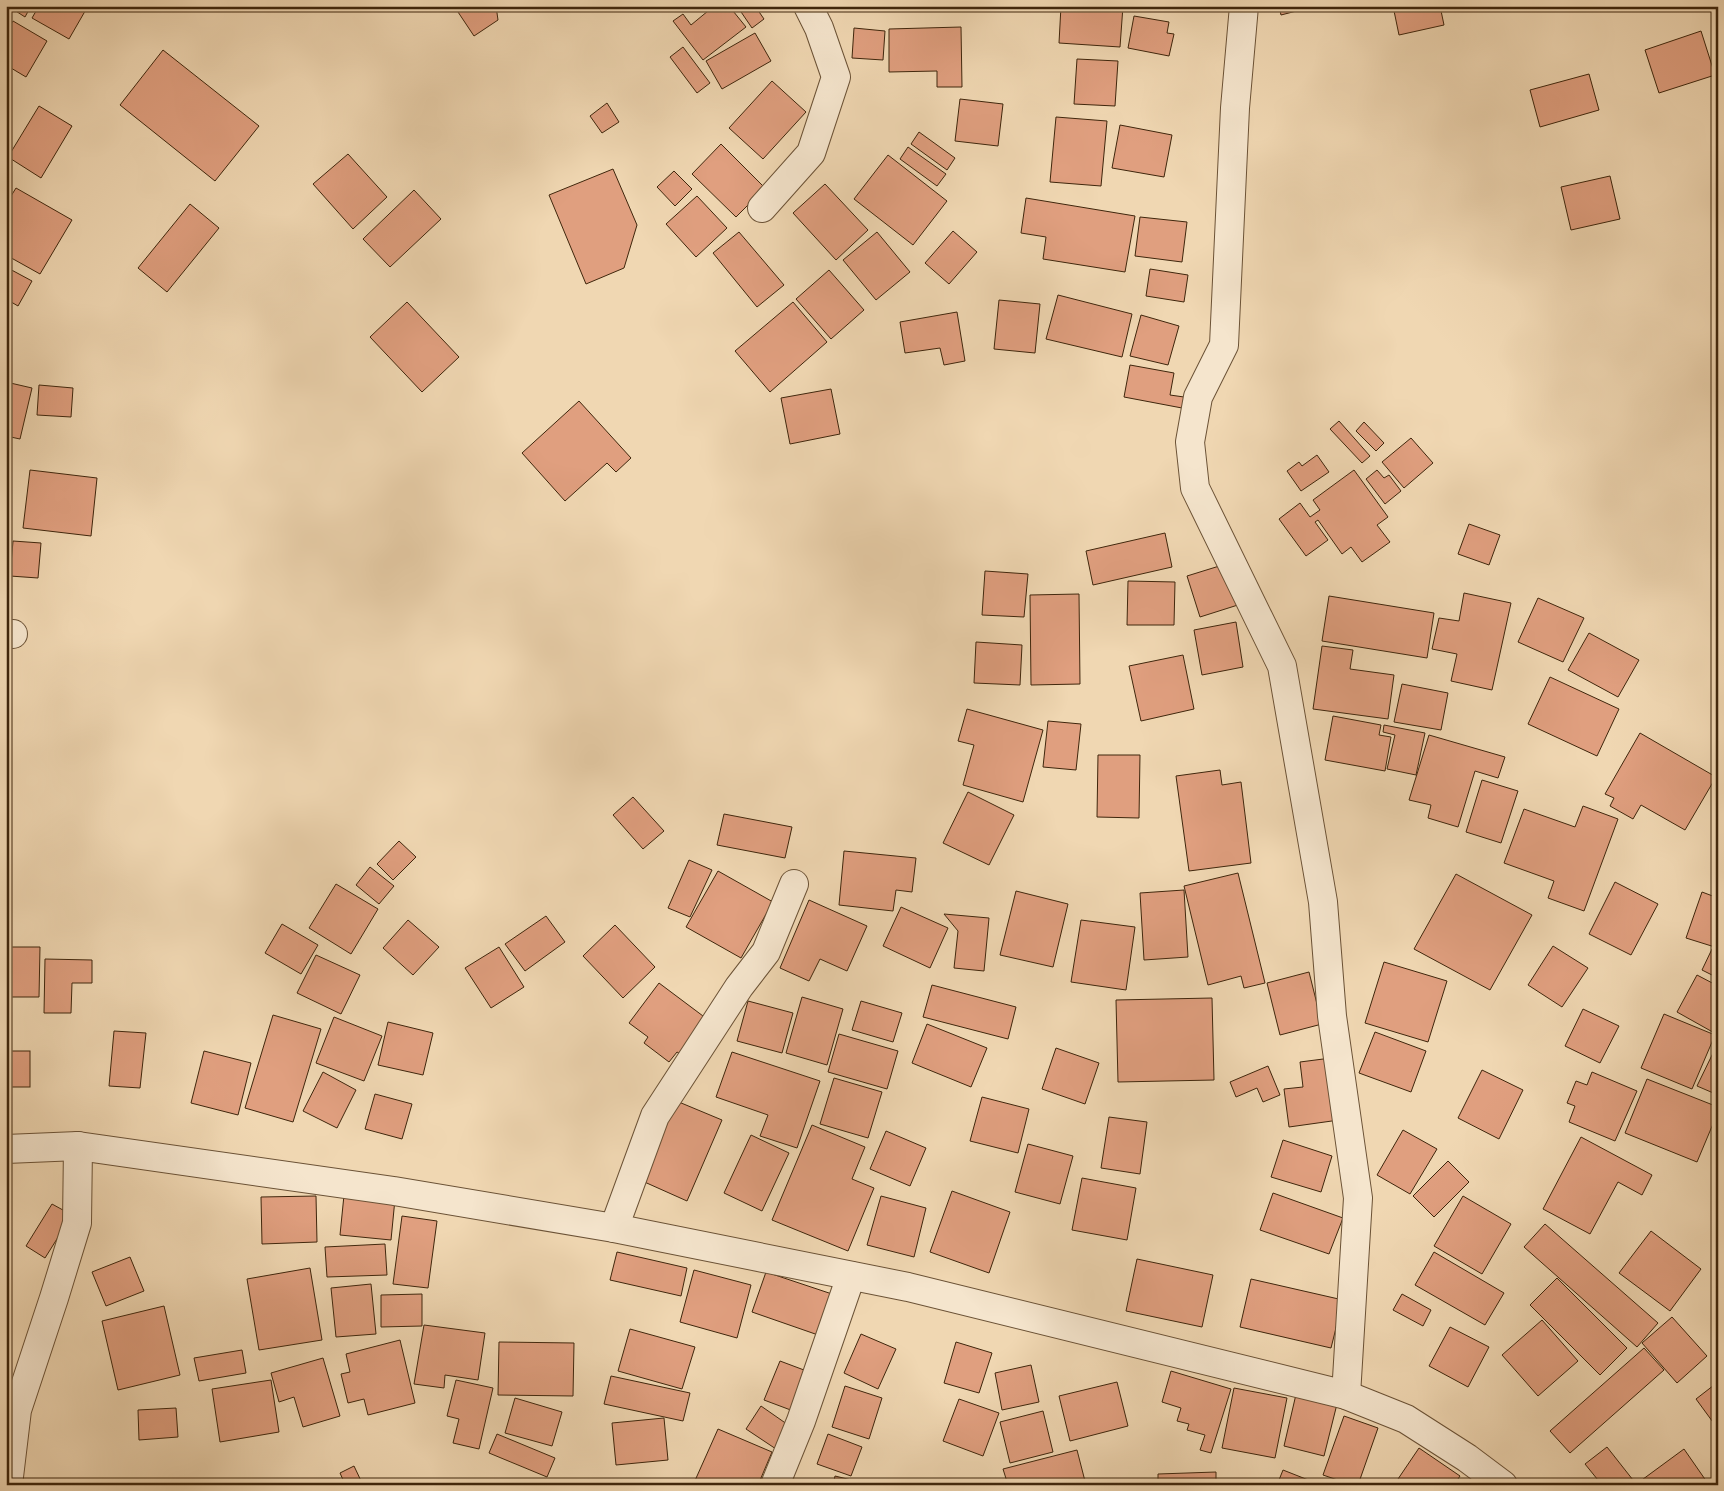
<svg xmlns="http://www.w3.org/2000/svg" width="1724" height="1491" font-family="Cardo,serif">
<rect width="100%" height="100%" fill="#f0d7b2"/>
<filter id="stains"><feTurbulence type="fractalNoise" baseFrequency=".004" numOctaves="4"/><feColorMatrix values="0 0 0 0 .2 0 0 0 0 .09 0 0 0 0 .02 0 0 0 .5 -.17"/></filter>
<radialGradient id="worn" r=".72"><stop offset=".6" stop-color="#630" stop-opacity="0"/><stop offset="1" stop-color="#630" stop-opacity=".3"/></radialGradient>
<g fill="#e09f7f" stroke="#3f260c">
<polygon points="8,6 31,6 25,17"/>
<polygon points="39,6 88,6 69,39 32,18"/>
<polygon points="454,6 496,6 498,20 474,36"/>
<polygon points="714,6 729,6 746,27 703,60 673,21 683,14 691,25"/>
<polygon points="737,6 755,6 764,19 752,28"/>
<polygon points="1061,6 1123,6 1120,47 1059,43"/>
<polygon points="1279,6 1316,6 1281,15"/>
<polygon points="1393,6 1440,6 1444,25 1399,35"/>
<polygon points="1134,16 1169,22 1167,33 1174,34 1169,56 1128,48"/>
<polygon points="13,21 47,41 26,77 6,65 6,33"/>
<polygon points="961,27 962,87 937,87 937,71 889,72 889,29"/>
<polygon points="854,28 885,31 883,60 852,58"/>
<polygon points="1701,31 1715,75 1659,93 1645,50"/>
<polygon points="755,33 771,61 722,89 706,61"/>
<polygon points="683,47 710,83 697,93 670,57"/>
<polygon points="163,50 259,126 215,181 120,105"/>
<polygon points="1077,59 1118,61 1115,106 1074,104"/>
<polygon points="1589,74 1599,110 1540,127 1530,90"/>
<polygon points="772,81 806,112 763,159 729,128"/>
<polygon points="960,99 1003,104 998,146 955,141"/>
<polygon points="607,103 619,122 602,133 590,116"/>
<polygon points="39,106 72,126 41,178 8,157"/>
<polygon points="1056,117 1107,121 1101,186 1050,182"/>
<polygon points="1120,125 1172,135 1164,177 1112,168"/>
<polygon points="919,132 955,158 947,170 911,144"/>
<polygon points="721,144 765,188 736,217 692,174"/>
<polygon points="908,147 946,174 937,186 900,159"/>
<polygon points="348,154 387,197 353,229 313,184"/>
<polygon points="888,155 947,201 913,245 854,199"/>
<polygon points="613,169 637,225 624,268 586,284 549,195"/>
<polygon points="674,171 692,189 675,206 657,187"/>
<polygon points="1610,176 1620,219 1571,230 1561,187"/>
<polygon points="825,184 868,230 836,260 793,213"/>
<polygon points="16,188 72,220 40,274 6,255 6,204"/>
<polygon points="414,190 441,219 390,267 363,239"/>
<polygon points="697,196 727,228 696,257 666,224"/>
<polygon points="1026,198 1135,216 1125,272 1043,259 1046,237 1021,233"/>
<polygon points="190,204 219,228 167,292 138,268"/>
<polygon points="1140,217 1187,222 1182,262 1135,256"/>
<polygon points="953,231 977,252 949,284 925,263"/>
<polygon points="739,232 784,285 757,307 713,253"/>
<polygon points="877,232 910,272 876,300 843,260"/>
<polygon points="6,267 32,281 18,306 6,299"/>
<polygon points="1150,269 1188,275 1184,302 1146,296"/>
<polygon points="829,270 864,310 831,339 796,299"/>
<polygon points="1058,295 1132,314 1122,357 1046,339"/>
<polygon points="999,300 1040,304 1035,353 994,349"/>
<polygon points="407,302 459,357 422,392 370,337"/>
<polygon points="793,302 827,342 770,392 735,351"/>
<polygon points="957,312 965,361 944,365 940,348 905,353 900,322"/>
<polygon points="1141,315 1179,326 1168,365 1130,356"/>
<polygon points="1130,365 1174,373 1170,395 1184,397 1182,408 1124,397"/>
<polygon points="6,382 32,388 20,439 6,436"/>
<polygon points="39,385 73,388 71,417 37,415"/>
<polygon points="831,389 840,434 790,444 781,398"/>
<polygon points="579,401 631,458 616,472 607,463 565,501 522,453"/>
<polygon points="1339,421 1370,456 1362,463 1330,429"/>
<polygon points="1364,422 1384,443 1376,451 1356,431"/>
<polygon points="1411,438 1433,463 1404,488 1382,462"/>
<polygon points="1317,455 1329,472 1301,491 1287,471 1299,462 1302,466"/>
<polygon points="30,470 97,478 91,536 23,528"/>
<polygon points="1354,470 1388,517 1377,525 1390,542 1362,562 1351,547 1342,554 1318,520 1315,522 1328,540 1306,556 1279,519 1300,503 1310,517 1320,510 1313,500"/>
<polygon points="1377,470 1384,478 1389,475 1401,491 1385,504 1366,479"/>
<polygon points="1469,524 1500,535 1489,565 1458,554"/>
<polygon points="1165,533 1172,567 1093,585 1086,551"/>
<polygon points="13,541 41,543 38,578 10,576"/>
<polygon points="1229,563 1241,604 1200,617 1187,576"/>
<polygon points="985,571 1028,574 1024,617 982,615"/>
<polygon points="1128,581 1175,582 1174,625 1127,625"/>
<polygon points="1464,593 1511,603 1492,690 1451,681 1457,654 1432,649 1439,618 1459,621"/>
<polygon points="1079,594 1080,684 1031,685 1030,595"/>
<polygon points="1329,596 1434,613 1427,658 1322,641"/>
<polygon points="1538,598 1584,618 1563,662 1518,642"/>
<polygon points="1236,622 1243,667 1202,675 1194,630"/>
<polygon points="1589,633 1639,660 1618,697 1568,670"/>
<polygon points="976,642 1022,645 1020,685 974,683"/>
<polygon points="1322,646 1353,650 1350,669 1394,675 1388,719 1313,709"/>
<polygon points="1183,655 1194,709 1141,721 1129,666"/>
<polygon points="1550,677 1619,709 1597,756 1528,724"/>
<polygon points="1402,684 1448,693 1441,730 1394,722"/>
<polygon points="967,709 1043,730 1023,802 963,785 974,745 958,741"/>
<polygon points="1333,716 1381,725 1379,735 1391,737 1385,771 1325,760"/>
<polygon points="1048,721 1081,724 1076,770 1043,767"/>
<polygon points="1384,725 1425,733 1416,775 1387,769 1395,735 1383,732"/>
<polygon points="1640,733 1716,777 1685,830 1641,805 1633,819 1610,806 1614,798 1605,794"/>
<polygon points="1429,735 1505,757 1498,778 1475,771 1458,827 1428,818 1431,805 1409,800"/>
<polygon points="1098,755 1140,755 1139,818 1097,817"/>
<polygon points="1220,770 1222,785 1241,782 1251,863 1189,871 1176,776"/>
<polygon points="1482,780 1518,791 1501,843 1466,832"/>
<polygon points="968,792 1014,815 989,865 943,843"/>
<polygon points="633,797 664,831 643,849 613,815"/>
<polygon points="1583,806 1618,819 1584,911 1548,898 1554,881 1504,863 1524,809 1575,827"/>
<polygon points="724,814 792,827 785,858 717,845"/>
<polygon points="399,841 416,857 393,880 377,864"/>
<polygon points="844,851 916,858 912,892 896,890 893,911 839,905"/>
<polygon points="689,860 712,870 690,917 668,908"/>
<polygon points="370,867 394,886 379,904 356,885"/>
<polygon points="718,871 773,902 741,958 686,927"/>
<polygon points="1238,873 1265,983 1244,988 1241,976 1208,985 1184,886"/>
<polygon points="1456,874 1532,915 1490,990 1414,949"/>
<polygon points="1615,882 1658,904 1631,955 1589,934"/>
<polygon points="336,884 378,909 351,954 309,928"/>
<polygon points="1184,890 1188,957 1144,960 1140,893"/>
<polygon points="1016,891 1068,904 1053,967 1000,955"/>
<polygon points="1702,892 1718,898 1718,948 1686,938"/>
<polygon points="809,900 867,926 847,971 820,959 809,981 780,968"/>
<polygon points="901,907 948,928 930,968 883,946"/>
<polygon points="944,914 989,918 984,971 954,968 958,931"/>
<polygon points="546,916 565,942 525,971 505,944"/>
<polygon points="408,920 439,947 413,975 383,948"/>
<polygon points="1081,920 1135,927 1126,990 1071,982"/>
<polygon points="282,924 318,945 301,974 265,953"/>
<polygon points="615,925 655,967 623,998 583,956"/>
<polygon points="1553,946 1588,968 1562,1007 1528,985"/>
<polygon points="6,947 40,947 39,997 6,997"/>
<polygon points="499,947 524,987 491,1008 465,968"/>
<polygon points="1712,949 1718,952 1718,978 1702,970"/>
<polygon points="316,955 360,975 341,1014 297,993"/>
<polygon points="45,959 92,960 92,983 72,983 71,1013 44,1013"/>
<polygon points="1384,962 1447,981 1428,1042 1365,1023"/>
<polygon points="1309,972 1322,1024 1280,1035 1267,983"/>
<polygon points="1697,975 1718,986 1718,1035 1677,1012"/>
<polygon points="659,983 711,1022 684,1056 677,1052 669,1062 644,1043 648,1037 629,1023"/>
<polygon points="932,985 1016,1007 1008,1039 923,1017"/>
<polygon points="802,997 843,1009 827,1065 786,1053"/>
<polygon points="1212,998 1214,1080 1118,1082 1116,1000"/>
<polygon points="748,1001 793,1013 782,1053 737,1041"/>
<polygon points="861,1001 902,1013 893,1042 852,1030"/>
<polygon points="1583,1009 1619,1026 1600,1063 1565,1046"/>
<polygon points="1664,1014 1715,1035 1692,1089 1641,1068"/>
<polygon points="273,1015 321,1029 293,1122 245,1108"/>
<polygon points="334,1017 382,1036 364,1081 316,1063"/>
<polygon points="388,1022 433,1033 423,1075 378,1065"/>
<polygon points="927,1024 987,1048 971,1087 912,1063"/>
<polygon points="114,1031 146,1033 140,1088 109,1086"/>
<polygon points="1375,1032 1426,1051 1411,1092 1359,1073"/>
<polygon points="839,1034 898,1051 887,1089 828,1072"/>
<polygon points="1056,1048 1099,1063 1085,1104 1042,1089"/>
<rect x="6" y="1051" width="24" height="36"/>
<polygon points="204,1051 251,1063 238,1115 191,1103"/>
<polygon points="1714,1051 1718,1052 1718,1095 1697,1086"/>
<polygon points="732,1052 820,1081 797,1148 760,1136 768,1115 716,1097"/>
<polygon points="1331,1058 1339,1120 1289,1127 1284,1089 1303,1087 1300,1062"/>
<polygon points="1268,1066 1280,1095 1263,1102 1257,1088 1236,1097 1230,1082"/>
<polygon points="1482,1070 1523,1090 1499,1139 1458,1118"/>
<polygon points="323,1072 356,1090 337,1128 303,1111"/>
<polygon points="1592,1072 1637,1091 1615,1141 1569,1122 1575,1106 1567,1103 1576,1081 1587,1085"/>
<polygon points="834,1078 882,1092 868,1138 820,1124"/>
<polygon points="1647,1079 1718,1107 1718,1112 1697,1162 1625,1133"/>
<polygon points="375,1094 412,1104 402,1139 365,1129"/>
<polygon points="982,1097 1029,1109 1018,1153 970,1141"/>
<polygon points="674,1100 722,1120 687,1201 640,1180"/>
<polygon points="1109,1117 1147,1122 1140,1174 1101,1168"/>
<polygon points="812,1125 865,1147 852,1179 874,1188 848,1251 772,1220"/>
<polygon points="1403,1130 1437,1149 1410,1194 1377,1175"/>
<polygon points="886,1131 926,1148 910,1186 870,1169"/>
<polygon points="751,1135 789,1153 762,1211 724,1193"/>
<polygon points="1581,1137 1652,1175 1642,1195 1618,1182 1590,1234 1543,1209"/>
<polygon points="1283,1140 1332,1156 1321,1192 1271,1177"/>
<polygon points="1028,1144 1073,1156 1060,1204 1015,1192"/>
<polygon points="1448,1161 1469,1182 1434,1217 1413,1196"/>
<polygon points="1082,1178 1136,1188 1127,1240 1072,1230"/>
<polygon points="952,1191 1010,1212 989,1273 930,1252"/>
<polygon points="1273,1193 1343,1218 1329,1254 1260,1230"/>
<polygon points="344,1195 395,1199 391,1240 340,1235"/>
<polygon points="316,1196 317,1242 262,1244 261,1197"/>
<polygon points="881,1196 926,1208 914,1257 867,1245"/>
<polygon points="1463,1196 1511,1224 1482,1274 1434,1246"/>
<polygon points="52,1204 72,1215 45,1258 26,1246"/>
<polygon points="402,1216 437,1221 428,1288 393,1284"/>
<polygon points="1545,1224 1658,1323 1637,1347 1524,1247"/>
<polygon points="1651,1231 1701,1269 1670,1311 1619,1273"/>
<polygon points="385,1244 387,1275 327,1277 325,1247"/>
<polygon points="617,1252 687,1268 681,1296 610,1280"/>
<polygon points="1434,1252 1504,1293 1485,1325 1415,1285"/>
<polygon points="130,1257 144,1291 106,1306 92,1272"/>
<polygon points="1137,1259 1213,1275 1202,1327 1126,1311"/>
<polygon points="310,1268 322,1340 259,1350 247,1279"/>
<polygon points="694,1270 751,1285 737,1338 680,1322"/>
<polygon points="766,1272 835,1295 821,1336 752,1312"/>
<polygon points="1557,1278 1627,1348 1600,1375 1530,1305"/>
<polygon points="1251,1279 1343,1300 1331,1348 1240,1327"/>
<polygon points="371,1284 376,1334 336,1337 331,1288"/>
<polygon points="422,1294 422,1326 381,1327 381,1295"/>
<polygon points="1402,1294 1431,1310 1423,1326 1393,1310"/>
<polygon points="164,1306 180,1375 118,1390 102,1321"/>
<polygon points="1672,1317 1707,1356 1677,1383 1642,1343"/>
<polygon points="1542,1320 1578,1361 1538,1396 1502,1355"/>
<polygon points="424,1325 485,1333 478,1380 445,1375 444,1388 414,1384"/>
<polygon points="1450,1327 1489,1347 1468,1387 1429,1366"/>
<polygon points="630,1329 695,1347 682,1389 618,1371"/>
<polygon points="861,1334 896,1349 878,1389 844,1373"/>
<polygon points="400,1340 415,1403 368,1415 364,1399 348,1403 341,1374 350,1372 346,1354"/>
<polygon points="499,1342 574,1343 573,1396 498,1395"/>
<polygon points="956,1342 992,1353 979,1393 944,1383"/>
<polygon points="1644,1348 1664,1370 1570,1453 1550,1431"/>
<polygon points="242,1350 246,1373 199,1381 194,1358"/>
<polygon points="323,1358 340,1416 303,1427 294,1397 279,1402 271,1373"/>
<polygon points="780,1361 812,1373 796,1412 764,1400"/>
<polygon points="1031,1365 1039,1402 1002,1410 995,1373"/>
<polygon points="1171,1371 1231,1389 1211,1453 1200,1450 1205,1435 1187,1430 1189,1424 1177,1421 1181,1408 1162,1402"/>
<polygon points="611,1376 690,1393 683,1421 604,1404"/>
<polygon points="271,1380 279,1432 220,1442 212,1389"/>
<polygon points="456,1380 493,1388 479,1449 453,1443 459,1419 447,1416"/>
<polygon points="1117,1382 1128,1426 1070,1441 1059,1396"/>
<polygon points="1718,1382 1718,1429 1696,1399"/>
<polygon points="845,1386 882,1398 869,1439 832,1427"/>
<polygon points="1234,1388 1287,1398 1275,1458 1222,1448"/>
<polygon points="1297,1390 1338,1400 1324,1456 1284,1446"/>
<polygon points="515,1398 562,1412 552,1446 505,1433"/>
<polygon points="959,1399 999,1413 983,1456 943,1441"/>
<polygon points="761,1406 794,1429 779,1451 746,1429"/>
<polygon points="176,1408 178,1437 139,1440 138,1410"/>
<polygon points="1043,1411 1053,1452 1010,1463 1000,1422"/>
<polygon points="1344,1416 1378,1428 1358,1485 1352,1485 1323,1475"/>
<polygon points="664,1418 668,1460 616,1465 612,1423"/>
<polygon points="718,1429 772,1452 758,1485 693,1485"/>
<polygon points="497,1434 555,1458 547,1477 489,1453"/>
<polygon points="828,1434 862,1447 851,1476 817,1464"/>
<polygon points="1607,1447 1633,1480 1626,1485 1602,1485 1585,1464"/>
<polygon points="1419,1448 1460,1476 1454,1485 1406,1485 1398,1479"/>
<polygon points="1684,1449 1709,1485 1635,1485"/>
<polygon points="1077,1450 1086,1485 1008,1485 1003,1469"/>
<polygon points="354,1466 363,1485 338,1485 344,1482 340,1473"/>
<polygon points="1283,1470 1321,1485 1277,1485"/>
<polygon points="1216,1472 1216,1485 1158,1485 1158,1474"/>
<polygon points="835,1476 872,1485 833,1485"/>
<polygon points="1224,1481 1242,1485 1223,1485"/>
</g>
<g fill="none" stroke-linecap="round" stroke-linejoin="round">
<defs>
<g id="minor">
<polyline points="1244,6 1235,108 1224,345 1198,397 1190,442 1195,488 1282,666 1323,902 1332,1016 1358,1198 1346,1395"/>
<polyline points="762,208 811,153 836,77 819,28 808,6"/>
<polyline points="6,634 13,634"/>
<polyline points="6,1149 78,1146 394,1191 614,1228 908,1287 1346,1395 1406,1419 1467,1458 1503,1485"/>
<polyline points="614,1228 655,1116 739,987 766,952 794,884"/>
<polyline points="8,1485 17,1410 54,1298 77,1223 78,1146"/>
<polyline points="775,1485 801,1421 851,1276"/>
</g>
</defs>
<use href="#minor" stroke="#6b5236" stroke-width="30"/>
<use href="#minor" stroke="#f5e5cd" stroke-width="28"/>
</g>
<rect width="1724" height="1491" fill="none" stroke="#f0d7b2" stroke-width="25"/>
<rect x="8" y="8" width="1709" height="1476" fill="none" stroke="#3f260c" stroke-width="2.5"/>
<rect x="12" y="12" width="1699" height="1466" fill="none" stroke="#3f260c"/>
<rect width="100%" height="100%" filter="url(#stains)"/>
<rect width="100%" height="100%" fill="url(#worn)"/>
</svg>
